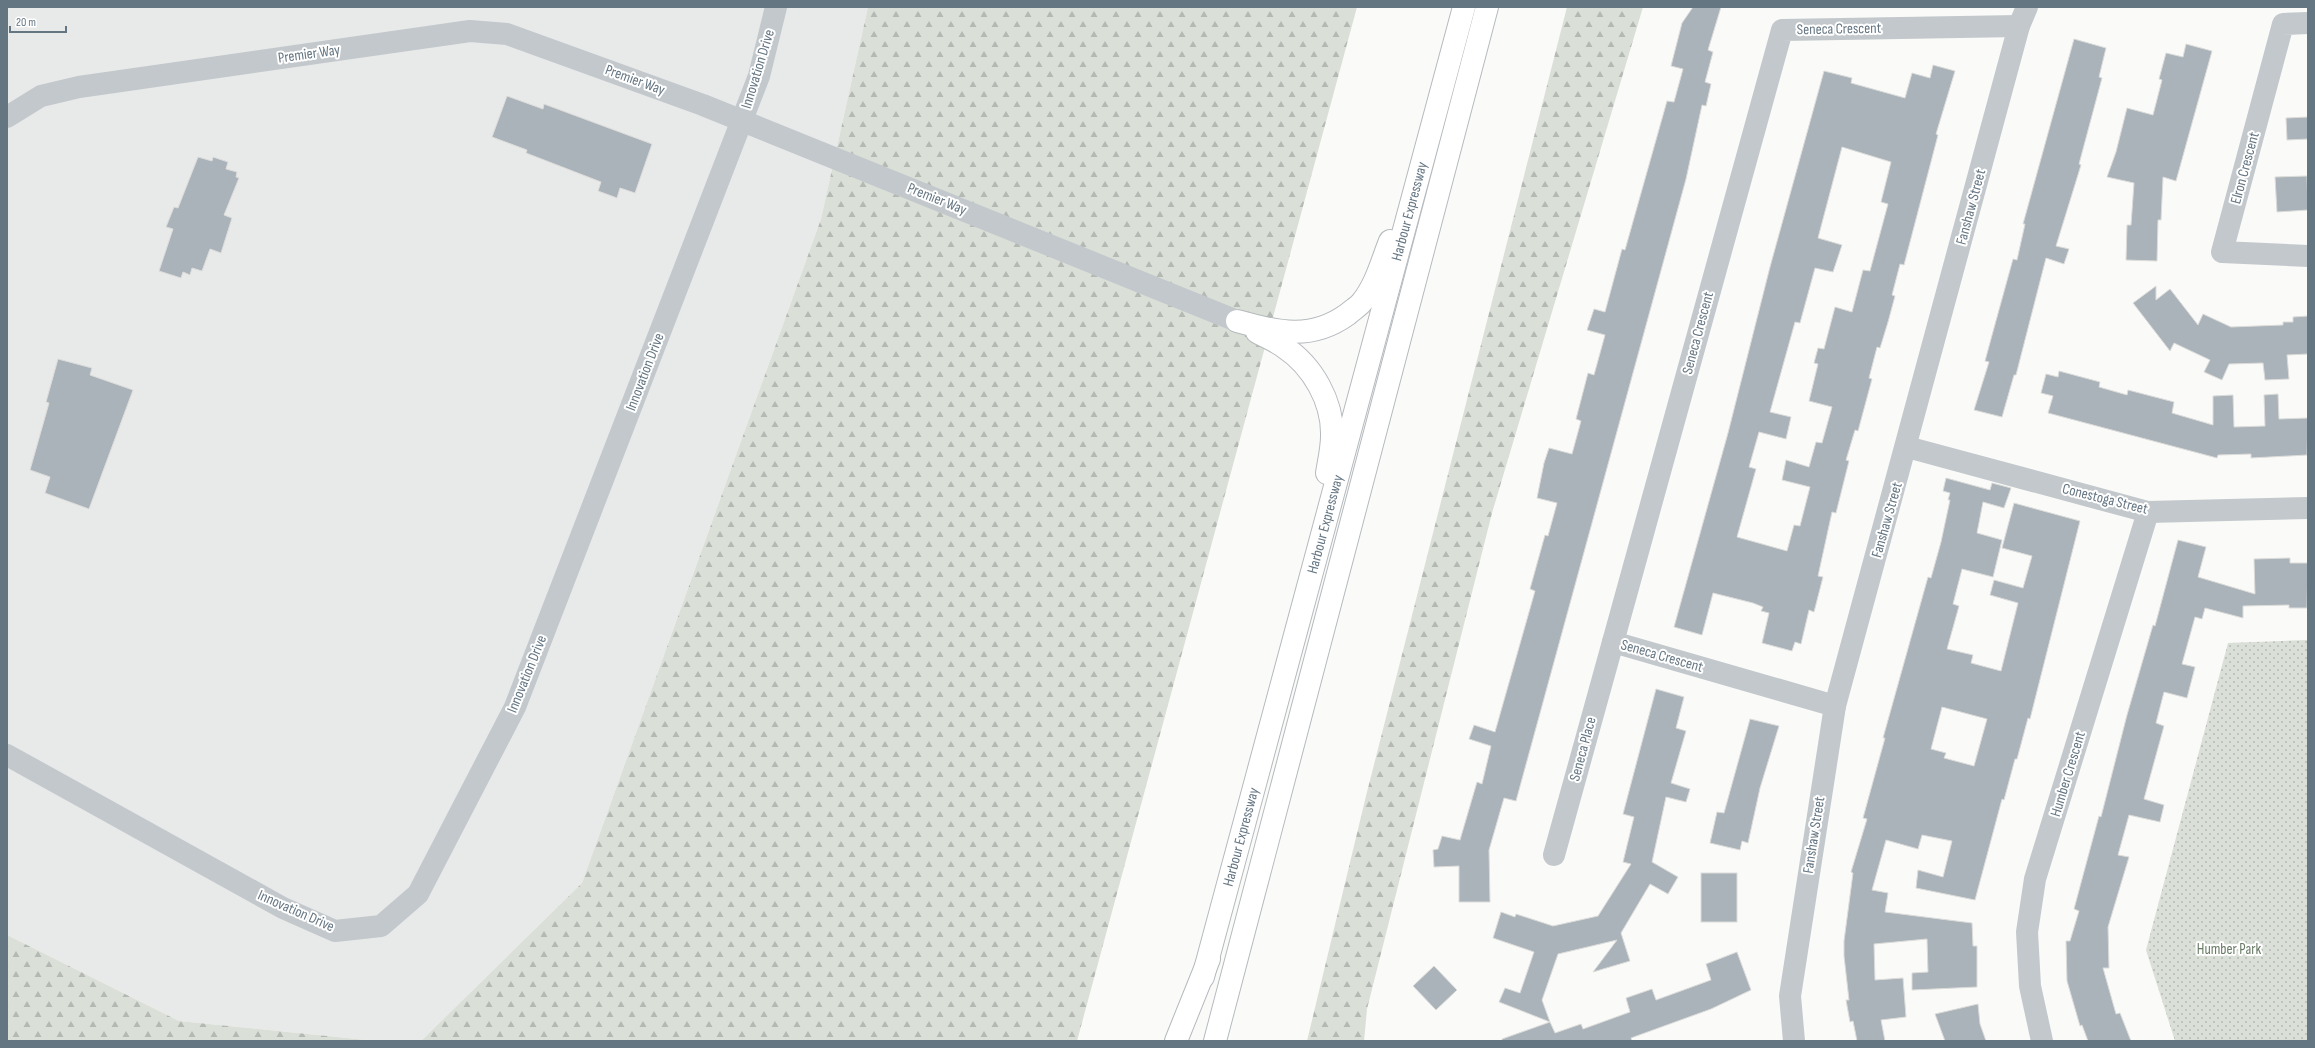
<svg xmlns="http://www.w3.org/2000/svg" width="2315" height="1048" font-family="'Sofia Sans Condensed',sans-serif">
<defs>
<pattern id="forest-firs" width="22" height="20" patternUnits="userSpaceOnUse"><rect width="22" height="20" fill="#dadfd7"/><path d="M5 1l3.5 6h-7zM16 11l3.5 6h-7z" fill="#b4b9b4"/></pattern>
<pattern id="park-dots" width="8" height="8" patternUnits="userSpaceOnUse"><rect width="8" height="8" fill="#dadfd7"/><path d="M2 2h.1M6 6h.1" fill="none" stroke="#b4b9b4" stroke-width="1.8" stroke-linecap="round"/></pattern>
</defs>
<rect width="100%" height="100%" fill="#fafaf8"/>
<polygon fill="#e8e9e9" points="7,7 868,7 821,219 582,883 421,1041 376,1041 179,1021 7,935"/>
<g fill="url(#forest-firs)">
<polygon points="868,7 1357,7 1077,1041 421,1041 582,883 821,219"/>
<polygon points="1567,7 1643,7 1492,513 1367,1009 1364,1041 1307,1041 1366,796"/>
<polygon points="7,935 179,1021 376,1041 7,1041"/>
</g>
<polygon fill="url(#park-dots)" points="2308,640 2308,1041 2175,1041 2146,950 2228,643"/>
<g fill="#aab3b9" stroke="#dcdcda" fill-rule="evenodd">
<polygon points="1693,7 1721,7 1708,50 1713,52 1705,82 1711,84 1706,106 1702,105 1686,179 1516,801 1504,798 1489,850 1490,902 1459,902 1459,866 1434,867 1433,850 1438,849 1442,836 1460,840 1477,782 1482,784 1491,746 1469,739 1474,725 1495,732 1535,591 1530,589 1545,535 1548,536 1557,503 1537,498 1544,463 1549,448 1572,454 1581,421 1576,419 1588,373 1594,375 1605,335 1587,330 1594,309 1605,312 1622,249 1625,250 1667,101 1674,102 1683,69 1671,66 1682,23"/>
<polygon points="2074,39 2106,48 2099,77 2102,78 2079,164 2081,165 2056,246 2069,249 2064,264 2046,258 2016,375 2014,375 2002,417 1974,410 1989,362 1985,361 1994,328 2013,259 2017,260 2025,224 2023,224"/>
<polygon points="2186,44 2212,51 2176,181 2163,177 2161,220 2158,220 2157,261 2126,260 2127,225 2131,225 2134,183 2107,177 2116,152 2127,108 2153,115 2162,80 2159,79 2166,53 2183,57"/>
<path d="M1933,65l22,6 -19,63 2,1 -34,130 -4,-1 -8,31 3,1 -7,26 -8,26 -3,-1 -8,31 3,1 -14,52 -3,-1 -9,30 3,1 -13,52 -4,-1 -14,64 5,1 -9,35 -5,-2 -8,34 -6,-2 -3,9 -30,-8 7,-30 -8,-2 2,-4 -10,-4 -40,-10 -11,42 -28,-8 54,-194 42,-166 54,-196 28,7 -1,5 54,15 7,-25 18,5zM1842,147l49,15 -10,40 7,2 -18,67 -7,-1 -11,42 -17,-5 -11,42 -6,-1 -4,15 4,1 -9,37 23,6 -10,36 -6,-1 -7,25 -23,-7 -4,20 28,7 -10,39 -6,-1 -7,26 -50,-14 19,-68 -7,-2 10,-35 27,7 5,-22 -21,-5 25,-90 5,1 15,-55 18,4 9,-27 -24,-7z"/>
<polygon points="507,96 543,109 544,104 652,144 635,193 620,188 617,198 598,191 601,182 526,153 527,150 492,137"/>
<polygon points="2308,117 2308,139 2287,140 2286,118"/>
<polygon points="198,157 212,161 213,157 228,162 226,169 237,172 236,177 239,178 224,215 232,218 221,253 210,249 202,271 192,268 190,275 183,272 181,278 159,271 173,229 166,227 174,207 178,208"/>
<polygon points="2307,176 2308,210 2277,212 2275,177"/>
<polygon points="2156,286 2156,300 2170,289 2198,325 2203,314 2231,327 2283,325 2283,322 2293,322 2293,317 2308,316 2308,354 2287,355 2289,379 2265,380 2263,363 2229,364 2222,380 2204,372 2210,360 2174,343 2170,351 2133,303"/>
<polygon points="58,359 92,368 90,375 133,390 89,509 45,493 50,477 30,470 49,403 46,402"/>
<polygon points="2059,371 2100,382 2099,387 2127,395 2128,390 2174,402 2172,413 2213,425 2213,396 2233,395 2234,427 2265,426 2264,395 2278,394 2279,419 2308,418 2307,455 2251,458 2251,454 2218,455 2217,458 2048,413 2053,396 2041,393 2046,374 2058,377"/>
<path d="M1946,478l44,12 2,-7 19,5 -7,20 -21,-6 -6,31 25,7 -9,37 -31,-8 -9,35 6,2 -12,43 26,6 -2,8 30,8 17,-68 -28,-8 4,-15 29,8 9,-32 -30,-8 12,-45 66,18 -50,198 -2,-1 -11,41h-2l-11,41 -2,-1 -27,101 -59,-12 2,-18 25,7 9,-36 -30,-6 -4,14 -32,-9 -14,50 16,3 -3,19 87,11 1,23h4v41l-65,3v-17l16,-1 -1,-33 -53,5 1,36 28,-2 3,39 -25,3 4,21h-28l-4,-20 -3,1 -4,-22h3l-5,-44v-15l9,-68 -2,-1 16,-53 -4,-1 22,-80h-2l45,-161 3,1 10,-36 9,-42h-2l2,-7 -7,-2zM1942,707l45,12 -13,47 -30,-8 2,-5 -15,-4z"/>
<polygon points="2178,540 2206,547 2198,577 2255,594 2254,559 2290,558 2290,563 2308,563 2307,608 2289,608 2289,605 2243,606 2243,618 2205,608 2202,619 2195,617 2182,664 2195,667 2187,698 2164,692 2156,723 2164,726 2144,799 2164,805 2160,822 2129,815 2118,855 2129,857 2108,927 2109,968 2103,968 2116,1014 2120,1013 2131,1041 2088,1041 2082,1025 2080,1026 2067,981 2066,941 2070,941 2079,911 2074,909 2099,816 2101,817 2127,715 2153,625 2155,626"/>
<polygon points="1656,689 1684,697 1676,728 1686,731 1671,783 1690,789 1686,802 1666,797 1652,862 1678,877 1668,894 1650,884 1621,933 1630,961 1593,972 1617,940 1558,954 1542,1000 1550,1022 1499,1002 1505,988 1520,993 1534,952 1493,938 1501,912 1515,917 1516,914 1553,926 1598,916 1631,864 1623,862 1634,817 1623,814"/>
<polygon points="1750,719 1779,726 1760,788 1748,843 1742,841 1740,850 1710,843 1717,812 1724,813"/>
<rect x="1701" y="873" width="36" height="49"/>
<polygon points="1737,952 1751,990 1711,1009 1631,1038 1632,1041 1502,1041 1502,1039 1550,1022 1555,1033 1581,1024 1583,1029 1630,1012 1626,998 1652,989 1656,1000 1711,980 1706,964"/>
<polygon points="1434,966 1457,990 1436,1010 1413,986"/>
<polygon points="1978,1004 1980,1024 1986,1041 1945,1041 1935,1014"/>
</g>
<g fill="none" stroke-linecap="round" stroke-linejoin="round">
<defs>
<g id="major">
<path d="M1237,321c41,11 74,20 111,-7 4,-4 10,-7 14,-12 14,-17 20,-41 28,-61"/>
<path d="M1257,332c9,5 19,9 27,15 29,19 49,55 48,89 0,12 -3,25 -5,37"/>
<path id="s1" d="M1203,977l261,-970"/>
<polyline points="1215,1041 1487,7"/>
</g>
<polyline id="highway" points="1176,1041 1209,959"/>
</defs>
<use href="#major" stroke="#b5babe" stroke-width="24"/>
<use href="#highway" stroke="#b4b9bd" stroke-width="24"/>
<g stroke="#c3c8cc" stroke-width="22">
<polyline points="2308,23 2283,24 2222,252 2308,256"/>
<polyline points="7,117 41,96 79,87 470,31 507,34 703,105 1237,321"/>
<polyline points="1907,447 2148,512 2308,508"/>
<polyline points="1835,706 1613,642 1782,30 2019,26"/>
<polyline points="7,755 283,908 335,931 381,926 418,894 515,707 759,76 776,7"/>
<polyline points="1554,855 1613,642"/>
<polyline points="1794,1041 1790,996 1835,706 2019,26 2027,7"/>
<polyline points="2042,1041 2030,986 2027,932 2035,879 2148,512"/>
</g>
<use href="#major" stroke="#fff" stroke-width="22"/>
<use href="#highway" stroke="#fff" stroke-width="22"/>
</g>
<g text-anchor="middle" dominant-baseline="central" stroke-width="4" stroke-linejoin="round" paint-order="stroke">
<g font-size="15" fill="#657683" stroke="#fff">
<text transform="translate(1839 29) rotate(-1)">Seneca Crescent</text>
<text transform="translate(309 54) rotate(-8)">Premier Way</text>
<text transform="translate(758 69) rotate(-73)">Innovation Drive</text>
<text transform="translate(635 80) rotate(20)">Premier Way</text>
<text transform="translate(2245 168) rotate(-75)">Elron Crescent</text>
<text transform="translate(937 199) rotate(22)">Premier Way</text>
<text transform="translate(1971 207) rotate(-75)">Fanshaw Street</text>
<text stroke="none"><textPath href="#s1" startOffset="793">Harbour Expressway</textPath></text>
<text transform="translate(1698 333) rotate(-75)">Seneca Crescent</text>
<text transform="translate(645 372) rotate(-69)">Innovation Drive</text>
<text transform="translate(2105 499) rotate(14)">Conestoga Street</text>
<text transform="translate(1887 520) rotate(-74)">Fanshaw Street</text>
<text stroke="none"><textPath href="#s1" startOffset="469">Harbour Expressway</textPath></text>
<text transform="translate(1662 656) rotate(16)">Seneca Crescent</text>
<text transform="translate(527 674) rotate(-68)">Innovation Drive</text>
<text transform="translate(1583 749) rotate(-75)">Seneca Place</text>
<text transform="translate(2068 774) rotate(-73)">Humber Crescent</text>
<text transform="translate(1814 835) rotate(-81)">Fanshaw Street</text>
<text stroke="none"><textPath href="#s1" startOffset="145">Harbour Expressway</textPath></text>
<text transform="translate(296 911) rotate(24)">Innovation Drive</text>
</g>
<g font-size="15" fill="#687a64" stroke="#fff">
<text x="2229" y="949">Humber Park</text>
</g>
</g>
<rect width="2315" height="1048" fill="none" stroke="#657683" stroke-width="16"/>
<path d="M10 26v6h56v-6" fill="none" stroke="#657683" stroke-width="2"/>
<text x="16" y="26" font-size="12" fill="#657683" stroke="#ffffff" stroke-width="3" paint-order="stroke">20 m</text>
</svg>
